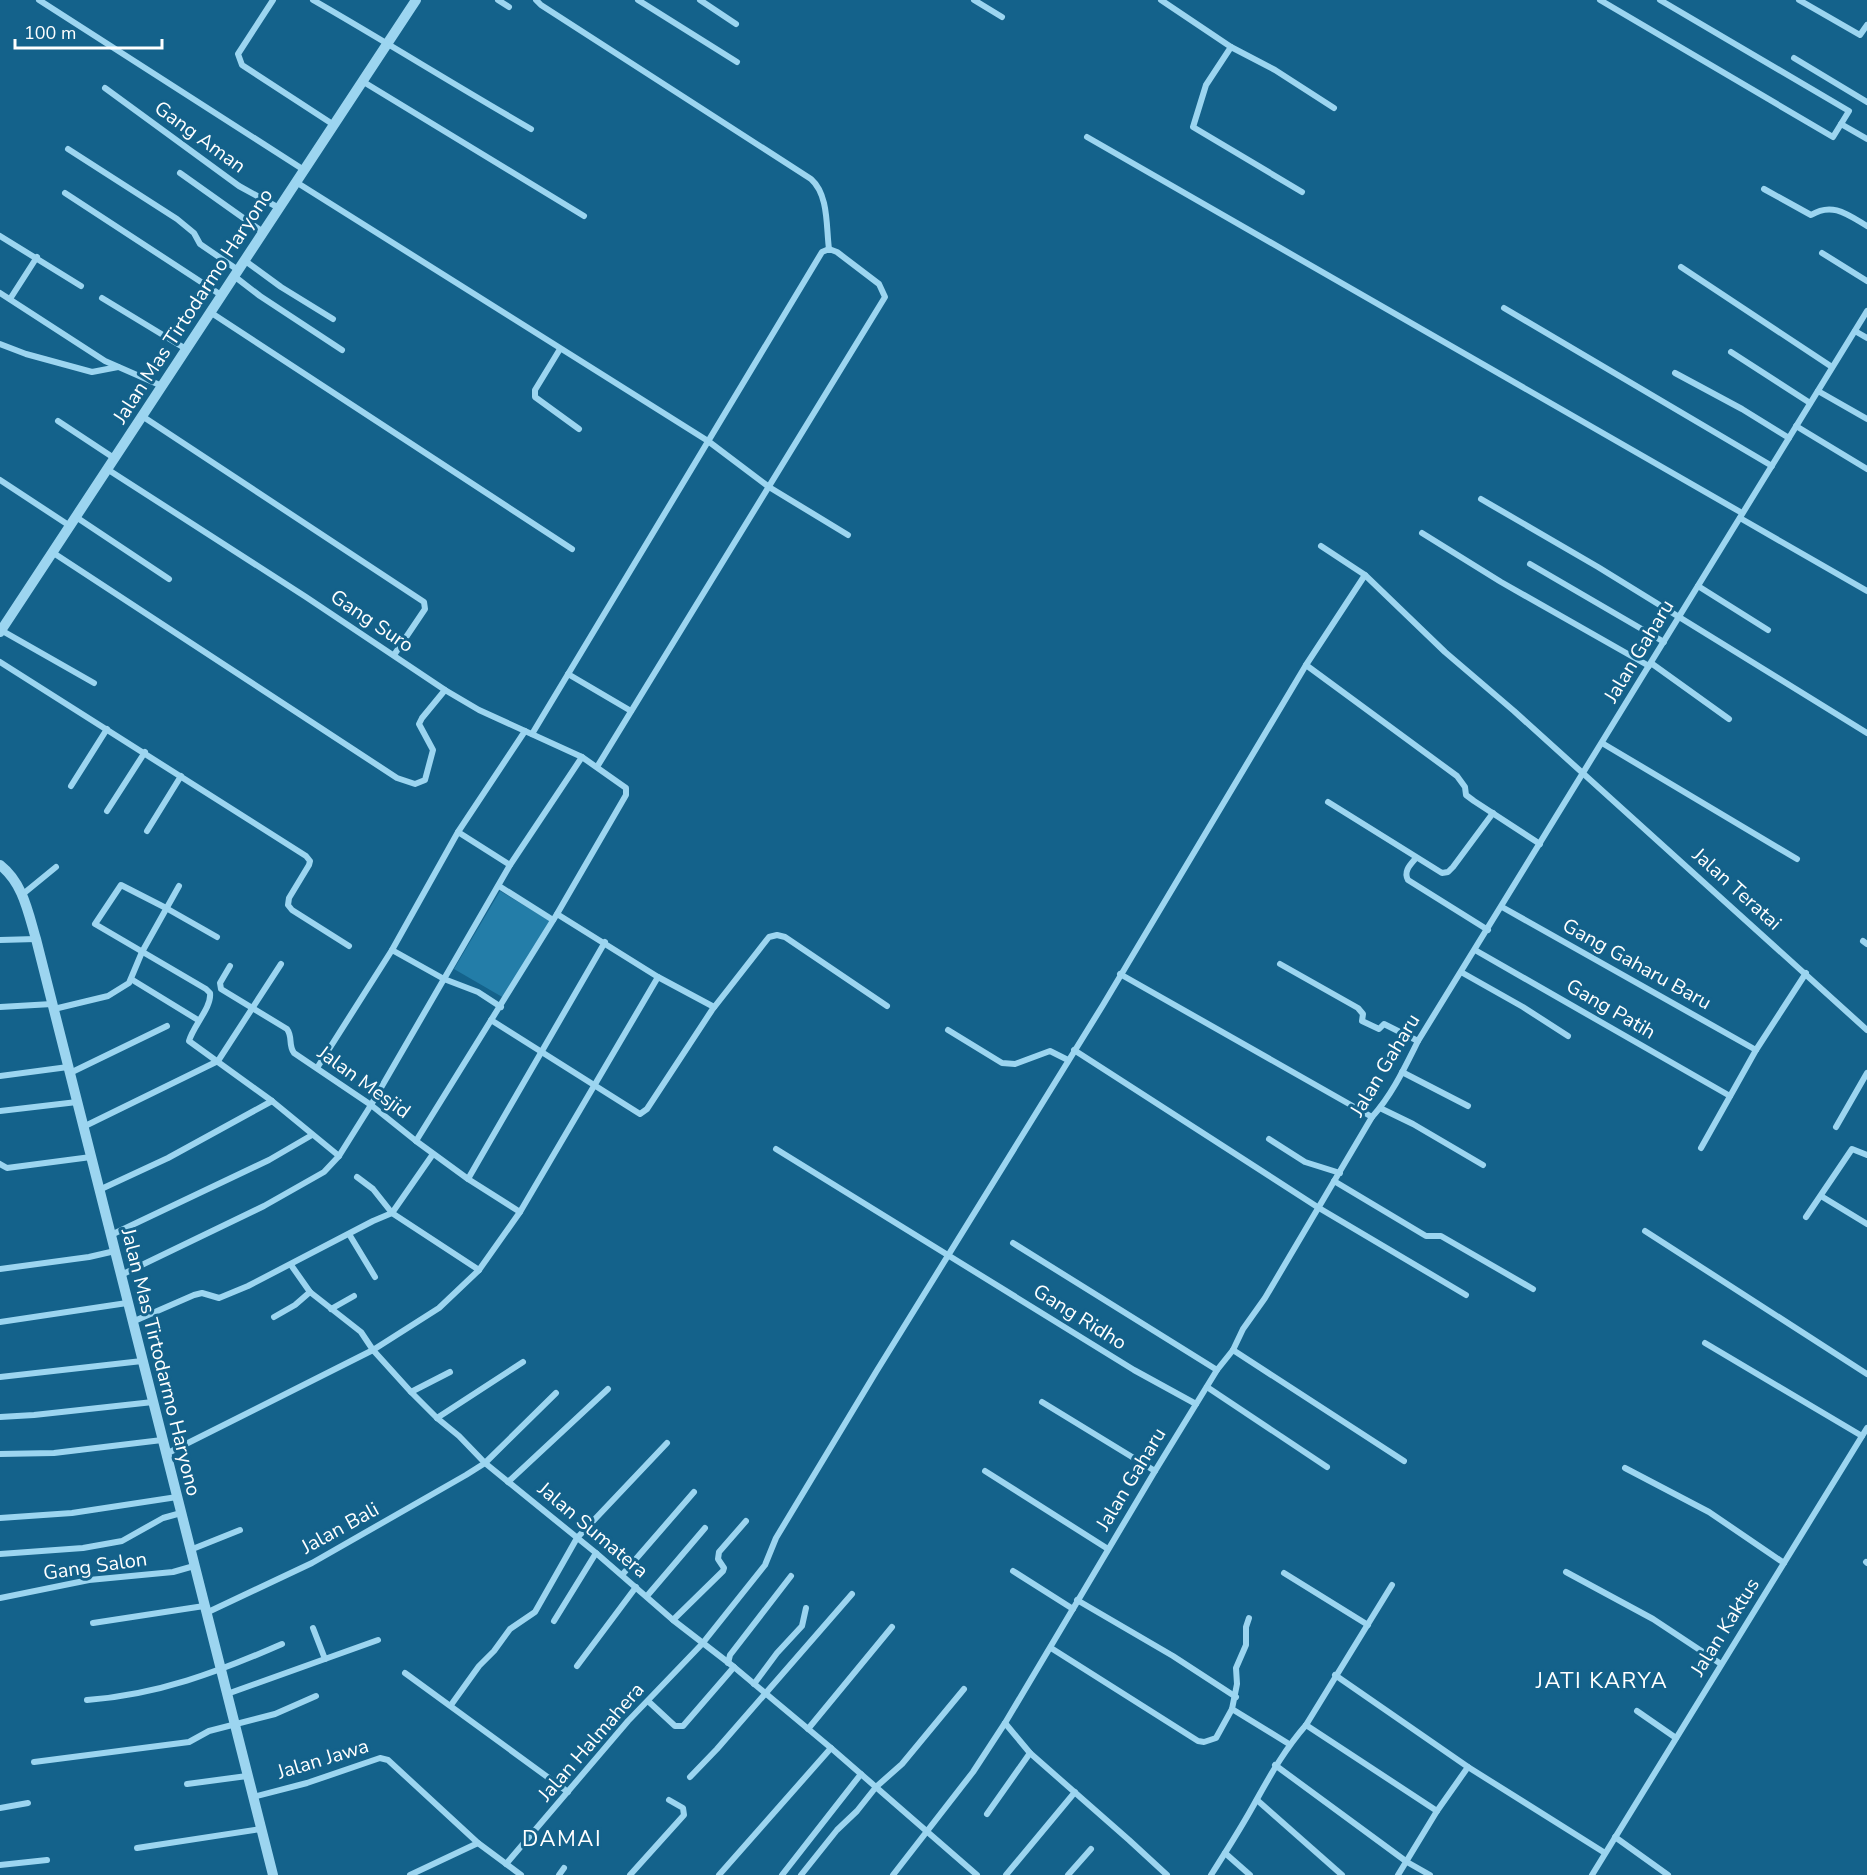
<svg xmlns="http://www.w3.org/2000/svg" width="1867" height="1875" font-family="'Nunito Sans',sans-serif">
<rect width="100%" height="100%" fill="#14628b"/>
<polygon fill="#237da8" points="500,891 550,921 504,998 454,969"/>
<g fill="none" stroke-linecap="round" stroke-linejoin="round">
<g stroke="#9cd5f0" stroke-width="6">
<polyline points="39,0 304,170"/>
<polyline points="273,0 238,54 242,65 334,125"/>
<path d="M313,0c73,42 145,87 218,129"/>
<polyline points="498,0 509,7"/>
<path d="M536,0l5,5 270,174c18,16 15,48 18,70"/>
<polyline points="638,0 737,62"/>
<polyline points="700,0 736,24"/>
<polyline points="974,0 1002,17"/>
<polyline points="1161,0 1231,47 1275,70 1334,108"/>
<polyline points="1600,0 1833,137 1841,124 1867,139"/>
<polyline points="1660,0 1849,111 1841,124"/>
<polyline points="1799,0 1860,35 1867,25"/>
<polyline points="1231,47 1206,85 1193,127 1302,192"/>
<polyline points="1794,58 1867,102"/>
<polyline points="362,81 584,216"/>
<polyline points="105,88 239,186 279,208"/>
<polyline points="1087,137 1742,513"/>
<polyline points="68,149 177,219 194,233 200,244 238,270"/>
<polyline points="180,173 263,232"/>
<polyline points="296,182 708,441 769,487 848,535"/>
<path d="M1764,189l47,26c21,-13 36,-1 56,11"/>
<polyline points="65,193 221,295"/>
<polyline points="0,236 81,286"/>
<polyline points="1822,253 1867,281"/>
<polyline points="244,260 281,287 333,319"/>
<polyline points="1681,267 1832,367"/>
<polyline points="234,276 260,296 342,350"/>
<polyline points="0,293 105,361 162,386"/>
<polyline points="102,298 186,349"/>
<polyline points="10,299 37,257"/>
<polyline points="1504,308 1772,466"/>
<polyline points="210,312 572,549"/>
<polyline points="1855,331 1867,338"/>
<polyline points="0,344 26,354 92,372 118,367"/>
<polyline points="560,349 535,390 535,397 579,429"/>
<polyline points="1731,352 1810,403"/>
<polyline points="1675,373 1742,409 1789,438"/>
<polyline points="1818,391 1867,419"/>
<polyline points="142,416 424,602 425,609 394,655"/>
<polyline points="58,421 114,458"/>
<polyline points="1796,426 1867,469"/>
<polyline points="107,469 306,597 445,690 479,710 582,757 626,788 626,795 557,914 416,1141"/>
<polyline points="0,480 70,526"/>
<polyline points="1481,499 1598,567 1867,733"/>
<polyline points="76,517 169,579"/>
<polyline points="1740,518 1867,591"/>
<polyline points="1422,533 1501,582 1649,666"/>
<polyline points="1321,546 1365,575 1445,652 1514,711 1867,1030"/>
<polyline points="52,552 397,778 415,784 425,780 433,750 419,724 422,718 445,690"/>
<polyline points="1530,564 1664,642"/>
<polyline points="1698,586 1768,630"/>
<polyline points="1,630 94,683"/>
<polyline points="0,662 306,856 310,861 309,865 289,898 288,905 292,910 349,946"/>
<polyline points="1651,663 1729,719"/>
<polyline points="1306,665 1457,776 1465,787 1466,795 1474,801 1540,844"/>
<polyline points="568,674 631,711"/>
<polyline points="532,734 822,252 829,249 837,252 879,284 885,297 597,767"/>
<polyline points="1602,743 1797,859"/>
<polyline points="71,786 107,729"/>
<polyline points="1328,802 1442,873 1448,872 1453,867 1493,813"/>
<polyline points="107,811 145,752"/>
<polyline points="147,831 181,776"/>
<polyline points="458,832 510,865"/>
<path d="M1416,858c-5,6 -13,13 -8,22l80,50"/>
<polyline points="499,886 553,920"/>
<polyline points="23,894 56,867"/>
<polyline points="1502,907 1756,1050"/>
<polyline points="557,914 658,977 714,1007"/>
<path d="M217,937l-51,-29 -45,-23 -26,39 111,65 4,4c2,14 -17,33 -21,48l83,60 67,55 32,-51 139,-240 72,-108"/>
<polyline points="0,940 36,939"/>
<polyline points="1863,941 1867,944"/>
<polyline points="392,950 444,979 478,992 501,1007"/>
<polyline points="1475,950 1730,1096"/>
<polyline points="1280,964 1358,1008 1363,1014 1362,1021 1379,1029 1384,1024 1418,1041"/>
<path d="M230,966l-10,17 1,6 66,40c6,8 1,16 7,24l77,52 45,36 52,38 52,33"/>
<polyline points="1461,972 1523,1007 1568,1036"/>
<polyline points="1120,974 1372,1117"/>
<polyline points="131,979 198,1020"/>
<polyline points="0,1007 52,1004"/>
<polyline points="54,1009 108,996 129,983 142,952 179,886"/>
<polyline points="491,1020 640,1114 647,1109 712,1010 769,937 777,935 785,937 887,1006"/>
<polyline points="948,1030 1002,1063 1015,1064 1050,1051 1068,1060"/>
<polyline points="1074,1050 1319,1208 1466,1295"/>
<polyline points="317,1068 392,950 458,832 525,731"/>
<polyline points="1402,1072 1468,1106"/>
<polyline points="70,1073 167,1026"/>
<polyline points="0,1076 68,1067"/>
<polyline points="1380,1108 1413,1124 1483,1165"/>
<polyline points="0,1111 77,1102"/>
<polyline points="83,1127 218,1061 281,964"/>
<polyline points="1836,1127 1867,1073"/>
<polyline points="1269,1139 1305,1162 1340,1173"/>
<polyline points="1701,1148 1756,1050 1806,973"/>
<polyline points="776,1149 1134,1370 1196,1404"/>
<polyline points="0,1164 7,1168 91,1157"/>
<polyline points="357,1177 373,1189 392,1213 479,1270"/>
<polyline points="468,1179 605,942"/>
<polyline points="1334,1181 1426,1236 1441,1236 1533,1289"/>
<polyline points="99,1190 168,1158 272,1101"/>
<polyline points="1821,1196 1867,1224"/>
<polyline points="1806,1217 1852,1149 1867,1155"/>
<polyline points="1645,1231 1867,1374"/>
<polyline points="349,1234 375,1277"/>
<polyline points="111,1235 269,1160 312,1135"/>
<polyline points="1013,1243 1217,1370"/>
<polyline points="291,1265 310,1292 361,1332 373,1350 411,1392 437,1418 459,1436 485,1463 596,1553 673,1620 734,1667 831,1748 977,1875"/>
<polyline points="0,1269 89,1257 115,1251"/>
<polyline points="121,1275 264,1206 324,1172 339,1156"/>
<polyline points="331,1309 354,1296"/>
<polyline points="274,1317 295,1305 310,1292"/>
<polyline points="0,1322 127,1303"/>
<polyline points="132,1322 194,1295 202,1293 219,1298 248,1286 373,1221 392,1213 433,1154"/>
<polyline points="1705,1343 1862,1436"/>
<polyline points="1233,1350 1404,1461"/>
<polyline points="0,1377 142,1361"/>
<polyline points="1207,1387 1327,1467"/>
<polyline points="411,1392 450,1372"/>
<polyline points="1042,1402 1155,1471"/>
<polyline points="0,1417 34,1415 153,1402"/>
<polyline points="437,1418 523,1362"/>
<polyline points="0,1454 54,1453 162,1440"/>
<polyline points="166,1454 373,1350 439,1308 479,1270 520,1212 658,977"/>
<polyline points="1625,1468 1709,1512 1784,1563"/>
<polyline points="985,1471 1108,1549"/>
<polyline points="508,1482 608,1389"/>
<polyline points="0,1518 72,1513 177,1497"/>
<polyline points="190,1550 240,1530"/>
<polyline points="0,1554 83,1548 122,1541 163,1518 181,1513"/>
<polyline points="1866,1562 1867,1563"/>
<polyline points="1013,1571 1073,1609"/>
<polyline points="1566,1572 1653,1619 1721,1664"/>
<polyline points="1284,1573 1368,1625"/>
<polyline points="622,1575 694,1492"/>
<polyline points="647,1596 705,1528"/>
<polyline points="0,1598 89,1580 173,1572 194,1566"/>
<polyline points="1077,1600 1173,1656 1236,1697"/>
<polyline points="206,1613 312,1563 466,1475 485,1463 556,1393"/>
<polyline points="1249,1618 1246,1627 1246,1645 1236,1668 1237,1684 1232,1709 1289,1744"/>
<polyline points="673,1620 723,1571 724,1568 718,1559 719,1552 746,1521"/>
<polyline points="554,1621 596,1553"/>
<polyline points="93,1623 204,1606"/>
<polyline points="313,1628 325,1659"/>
<polyline points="1051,1648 1198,1741 1204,1742 1216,1738 1232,1709"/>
<polyline points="728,1663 730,1655 791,1576"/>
<polyline points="577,1666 636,1587"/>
<polyline points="405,1673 568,1792"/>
<polyline points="1335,1675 1468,1767 1605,1853"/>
<polyline points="754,1684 777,1653 802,1626 806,1608"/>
<polyline points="227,1694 378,1640"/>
<path d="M87,1700c70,-5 131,-28 195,-56"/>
<polyline points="648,1701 675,1726 683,1726 734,1667"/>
<polyline points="451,1705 479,1666 494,1651 510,1629 535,1612 577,1538 667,1443"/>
<polyline points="1637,1711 1676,1738"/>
<polyline points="1005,1723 1030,1753 1129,1840 1167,1875"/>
<polyline points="1306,1725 1437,1811"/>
<polyline points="808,1729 892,1627"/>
<polyline points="34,1762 189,1742 209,1731 275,1714 316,1696"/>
<polyline points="1275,1765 1407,1862 1430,1875"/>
<polyline points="690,1777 717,1749 852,1594"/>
<polyline points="187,1784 247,1776"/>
<polyline points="253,1797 307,1783 380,1758 388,1760 478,1843"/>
<polyline points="1257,1800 1342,1875"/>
<polyline points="0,1808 28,1803"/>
<polyline points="987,1814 1030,1753"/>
<polyline points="1615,1837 1668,1875"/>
<polyline points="137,1848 261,1829"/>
<polyline points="1225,1853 1250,1875"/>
<polyline points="506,1864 628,1721 702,1644 765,1565 776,1538 876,1372 1103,1005 1306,665 1365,575"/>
<polyline points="0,1865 47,1860"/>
<polyline points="410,1875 478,1843 521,1875"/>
<polyline points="559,1875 564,1868"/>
<polyline points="630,1875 684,1815 683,1808 669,1800"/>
<polyline points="719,1875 831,1748"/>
<polyline points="782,1875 861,1774"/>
<polyline points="801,1875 837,1830 857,1811 876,1787 902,1764 964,1689"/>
<path d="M893,1875l80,-103 32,-49 150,-252 62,-101 16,-20 10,-21 22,-31 107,-181c20,-22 33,-50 46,-76l449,-730"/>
<polyline points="1006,1875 1075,1792"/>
<polyline points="1068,1875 1091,1849"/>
<path d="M1211,1875c16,-25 32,-50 46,-76 15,-27 29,-51 49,-74l86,-140"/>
<polyline points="1398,1875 1437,1811 1468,1767"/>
<polyline points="1592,1875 1867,1428"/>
</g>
<g stroke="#9cd5f0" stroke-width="10">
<polyline points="0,632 416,0"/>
<path d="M0,865c23,18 28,47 36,74l237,936"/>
</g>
</g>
<g text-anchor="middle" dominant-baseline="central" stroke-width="6" stroke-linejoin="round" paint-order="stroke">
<g font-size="20" fill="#fff" stroke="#14628b">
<text transform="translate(200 137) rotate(36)">Gang Aman</text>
<text transform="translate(193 306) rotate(-57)">Jalan Mas Tirtodarmo Haryono</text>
<text transform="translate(372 621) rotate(34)">Gang Suro</text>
<text transform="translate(1639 651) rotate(-59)">Jalan Gaharu</text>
<text transform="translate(1737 889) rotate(42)">Jalan Teratai</text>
<text transform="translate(1637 964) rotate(29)">Gang Gaharu Baru</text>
<text transform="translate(1611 1009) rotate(30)">Gang Patih</text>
<text transform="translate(1385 1065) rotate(-59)">Jalan Gaharu</text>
<text transform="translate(364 1082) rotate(36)">Jalan Mesjid</text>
<text transform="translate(1080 1317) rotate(32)">Gang Ridho</text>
<text transform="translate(161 1362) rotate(76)">Jalan Mas Tirtodarmo Haryono</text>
<text transform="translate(1131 1479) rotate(-59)">Jalan Gaharu</text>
<text transform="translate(340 1528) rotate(-29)">Jalan Bali</text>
<text transform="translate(593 1530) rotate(40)">Jalan Sumatera</text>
<text transform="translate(95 1566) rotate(-8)">Gang Salon</text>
<text transform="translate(1725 1627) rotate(-58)">Jalan Kaktus</text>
<text transform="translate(591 1742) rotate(-49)">Jalan Halmahera</text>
<text transform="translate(323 1759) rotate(-17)">Jalan Jawa</text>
</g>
<g font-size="22" letter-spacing="1.5" fill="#fff" stroke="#14628b">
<text x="1602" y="1681">JATI KARYA</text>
<text x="562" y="1839">DAMAI</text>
</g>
</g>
<path d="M15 39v9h147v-9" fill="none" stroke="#ffffff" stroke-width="3"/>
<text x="24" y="39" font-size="18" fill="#ffffff" stroke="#14628b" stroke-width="4.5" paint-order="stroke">100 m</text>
</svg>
